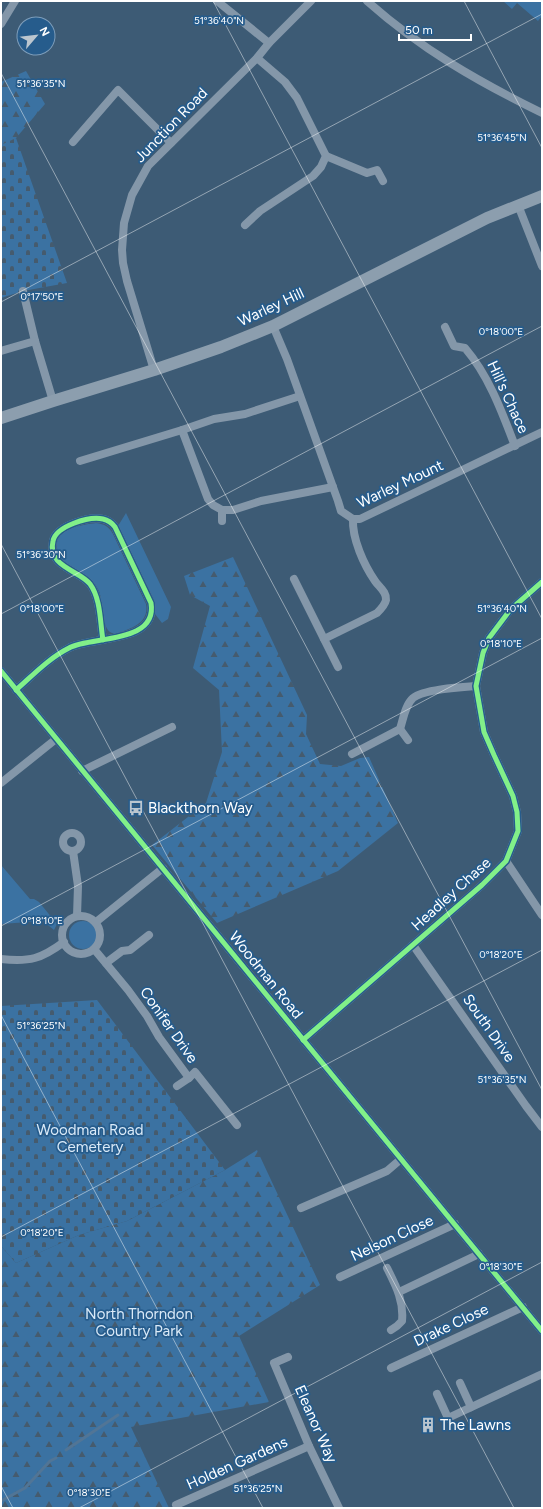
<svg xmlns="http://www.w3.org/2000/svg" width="543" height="1509" font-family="Figtree,sans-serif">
<defs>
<pattern id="forest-firs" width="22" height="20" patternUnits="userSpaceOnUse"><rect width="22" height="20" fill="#3b72a2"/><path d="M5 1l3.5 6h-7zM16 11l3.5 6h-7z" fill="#455b6e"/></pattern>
<pattern id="cemetery-stones" width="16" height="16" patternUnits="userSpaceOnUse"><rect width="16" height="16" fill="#3b72a2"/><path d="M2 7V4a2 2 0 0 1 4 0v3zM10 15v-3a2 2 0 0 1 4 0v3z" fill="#455b6e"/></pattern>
</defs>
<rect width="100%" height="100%" fill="#3d5b75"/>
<g fill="#3b72a2">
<polygon points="503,1 542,1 542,16 538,21 517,3 512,9"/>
<polygon points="126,513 171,607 168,619 162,623 155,614 154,600 118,526"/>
<path d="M96,523c9,1 13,4 17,11l33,70c3,16 -9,22 -22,27 -4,1 -8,4 -12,2 -11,-4 -9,-32 -13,-42 -7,-16 -23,-19 -35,-29 -4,-4 -6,-8 -7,-14 -3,-20 25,-23 39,-25z"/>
<polygon points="1,865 30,899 34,899 39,902 57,924 54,930 43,921 1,924"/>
<circle cx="83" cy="935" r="14"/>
</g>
<g fill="url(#forest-firs)">
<polygon points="26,71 45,104 16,138 1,151 1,82"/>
<polygon points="233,557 307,715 306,734 320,764 341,766 360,758 369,757 398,823 338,871 217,923 152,845 206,803 222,752 219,690 193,668 210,606 190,595 184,576"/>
<polygon points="257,1150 320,1285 239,1336 269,1402 131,1427 169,1508 1,1508 1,1246 16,1263 79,1235 127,1221 225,1170"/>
</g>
<g fill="url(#cemetery-stones)">
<polygon points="16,138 67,283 23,291 1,298 1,145"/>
<polygon points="97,1000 225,1170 127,1221 79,1235 16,1263 1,1246 1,1006"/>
</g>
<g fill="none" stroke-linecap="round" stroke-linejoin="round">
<g stroke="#517596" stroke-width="3">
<polyline points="66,1450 118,1415"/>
<polyline points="1,1501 25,1488 50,1461 56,1458"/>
</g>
<g stroke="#8497a9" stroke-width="8">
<polyline points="217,1 269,43"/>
<path d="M367,1c54,48 110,80 175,112"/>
<polyline points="1,24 15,1"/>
<polyline points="73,142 118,90 171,143"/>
<polyline points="326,156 367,173 377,170 383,181"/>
<polyline points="518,205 542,266"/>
<polyline points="245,225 260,211 313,176 321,167 326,156 297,98 285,82 257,58"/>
<polyline points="23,291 35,341 53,401"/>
<polyline points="273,326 287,359 338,501 341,511 353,519 360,519 542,432"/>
<path d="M445,327l9,19 11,2c24,28 37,64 50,98"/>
<polyline points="1,351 35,341"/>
<polyline points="154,370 127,281 123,263 122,250 124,223 132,195 148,166 257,58 269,43 311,1"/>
<polyline points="300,396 245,414 214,419 182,430 208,499 213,505 222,510 233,510 261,501 333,487"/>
<polyline points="80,461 182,430"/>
<polyline points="222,521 222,510"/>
<polyline points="294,579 338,667"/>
<path d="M324,639l53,-26c4,-4 8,-8 9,-13 1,-8 -7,-13 -11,-19 -11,-16 -23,-42 -22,-62"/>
<polyline points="1,671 542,1331"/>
<path d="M16,690c16,-14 33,-32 53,-42 22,-12 89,-4 82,-45l-36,-76c-3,-4 -7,-7 -12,-8 -14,-3 -47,7 -50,22 -6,26 26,29 37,43 11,15 10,39 13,56"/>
<polyline points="400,729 408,740"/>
<path d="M352,754l48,-25c3,-9 5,-24 13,-31 11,-9 49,-11 63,-12"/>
<polyline points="82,771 172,727"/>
<polyline points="1,783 56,739"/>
<circle cx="72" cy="842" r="9"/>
<polyline points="73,851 78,886 77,916"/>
<polyline points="506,861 542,915"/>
<circle cx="81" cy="935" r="19"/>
<polyline points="96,922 163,868"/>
<polyline points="413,945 526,1106 542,1127"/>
<polyline points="94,949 128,990 147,1016 159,1037 189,1078 195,1072 237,1125"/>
<path d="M1,959c29,3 40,0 63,-17"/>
<polyline points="106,963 122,951 130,950 149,935"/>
<polyline points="303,1040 482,885 506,861 518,831 517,812 513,796 494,755 484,732 476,686 483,653 489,638 510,610 542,582"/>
<polyline points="177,1086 189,1078"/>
<polyline points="301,1208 387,1171 401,1159"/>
<path d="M387,1268c9,18 17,33 15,53l-5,5 -6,4"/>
<polyline points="340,1277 455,1224"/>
<polyline points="399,1292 479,1254"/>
<polyline points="288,1357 274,1363 309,1446 339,1508"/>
<polyline points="391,1368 523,1307"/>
<polyline points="460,1383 471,1407"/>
<polyline points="437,1394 448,1418 542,1374"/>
<polyline points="176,1505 309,1446"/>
</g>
<polyline stroke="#8c9eae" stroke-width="12" points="1,418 53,401 154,370 221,347 273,326 487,218 542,196"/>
<defs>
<g id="cycleway">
<polyline points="1,671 542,1331"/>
<path d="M16,690c16,-14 33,-32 53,-42 22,-12 89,-4 82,-45l-36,-76c-3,-4 -7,-7 -12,-8 -14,-3 -47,7 -50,22 -6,26 26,29 37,43 11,15 10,39 13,56"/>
<polyline points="303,1040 482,885 506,861 518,831 517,812 513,796 494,755 484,732 476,686 483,653 489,638 510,610 542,582"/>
</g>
</defs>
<use href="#cycleway" stroke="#265c8c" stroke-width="8"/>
<use href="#cycleway" stroke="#82f089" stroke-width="5"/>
</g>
<path fill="none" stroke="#fff" stroke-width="1" stroke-opacity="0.45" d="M213,1l329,618M464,1l78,147M1,73l541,1017M1,302l541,-288M1,544l513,964M1,614l541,-288M1,926l541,-288M1,1015l262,493M1,1237l541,-287M1,1486l12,22M79,1508l463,-246"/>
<defs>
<symbol id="bus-bare" viewBox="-9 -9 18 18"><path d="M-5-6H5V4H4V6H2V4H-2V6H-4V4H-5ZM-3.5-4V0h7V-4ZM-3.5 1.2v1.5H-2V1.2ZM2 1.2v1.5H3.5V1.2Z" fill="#bbc6cf" stroke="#265c8c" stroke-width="2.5" paint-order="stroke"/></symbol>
<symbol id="building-bare" viewBox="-9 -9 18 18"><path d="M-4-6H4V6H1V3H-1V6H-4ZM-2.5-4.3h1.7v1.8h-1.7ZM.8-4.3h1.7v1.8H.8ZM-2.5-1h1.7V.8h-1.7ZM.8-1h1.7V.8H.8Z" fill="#bbc6cf" stroke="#265c8c" stroke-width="2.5" paint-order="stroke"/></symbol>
</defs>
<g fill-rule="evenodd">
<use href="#bus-bare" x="125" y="797" width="22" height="22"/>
<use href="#building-bare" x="417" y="1414" width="22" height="22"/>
</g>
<g text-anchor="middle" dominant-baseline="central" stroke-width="3.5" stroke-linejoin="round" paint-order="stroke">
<g font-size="15" fill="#fff" stroke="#265c8c">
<text transform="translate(171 125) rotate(-46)">Junction Road</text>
<text transform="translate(271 307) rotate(-25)">Warley Hill</text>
<text transform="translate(508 397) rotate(65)">Hill's Chace</text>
<text transform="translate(400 484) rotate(-25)">Warley Mount</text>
<text transform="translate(451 894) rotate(-42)">Headley Chase</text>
<text transform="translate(266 975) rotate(51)">Woodman Road</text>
<text transform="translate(169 1025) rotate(55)">Conifer Drive</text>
<text transform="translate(489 1028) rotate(55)">South Drive</text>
<text transform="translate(392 1238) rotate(-25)">Nelson Close</text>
<text transform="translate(451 1325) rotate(-25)">Drake Close</text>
<text transform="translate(316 1424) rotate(66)">Eleanor Way</text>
<text transform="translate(237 1463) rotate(-24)">Holden Gardens</text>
</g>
<g font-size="15" fill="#fff" stroke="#265c8c" text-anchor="start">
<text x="148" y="808">Blackthorn Way</text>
<text x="440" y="1425">The Lawns</text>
</g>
<g font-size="15" fill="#daeaf8" stroke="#265c8c">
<text x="90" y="1130">Woodman Road<tspan x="90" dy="17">Cemetery</tspan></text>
<text x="139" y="1314">North Thorndon<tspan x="139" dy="17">Country Park</tspan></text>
</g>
</g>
<g font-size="10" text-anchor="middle" fill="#fff" stroke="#265c8c" stroke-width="3.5" stroke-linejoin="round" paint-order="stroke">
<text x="219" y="24">51°36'40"N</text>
<text x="41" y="87">51°36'35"N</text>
<text x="502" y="141">51°36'45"N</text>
<text x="42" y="300">0°17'50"E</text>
<text x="501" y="335">0°18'00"E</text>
<text x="41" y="558">51°36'30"N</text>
<text x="502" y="612">51°36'40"N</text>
<text x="42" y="612">0°18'00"E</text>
<text x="501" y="647">0°18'10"E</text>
<text x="42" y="924">0°18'10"E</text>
<text x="501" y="958">0°18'20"E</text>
<text x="41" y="1029">51°36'25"N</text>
<text x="502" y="1083">51°36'35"N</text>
<text x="42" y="1236">0°18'20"E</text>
<text x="501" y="1270">0°18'30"E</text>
<text x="258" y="1492">51°36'25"N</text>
<text x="89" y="1496">0°18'30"E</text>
</g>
<rect width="543" height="1509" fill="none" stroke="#ffffff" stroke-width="4"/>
<g transform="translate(36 36) rotate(62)"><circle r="19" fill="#265c8c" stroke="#7d9dba"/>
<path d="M0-3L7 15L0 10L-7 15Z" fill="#bbc6cf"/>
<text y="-6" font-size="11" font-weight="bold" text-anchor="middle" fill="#ffffff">N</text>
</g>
<path d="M399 34v6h72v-6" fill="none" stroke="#ffffff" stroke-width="2"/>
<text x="405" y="34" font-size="12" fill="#ffffff" stroke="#265c8c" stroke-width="3" paint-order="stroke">50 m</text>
</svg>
